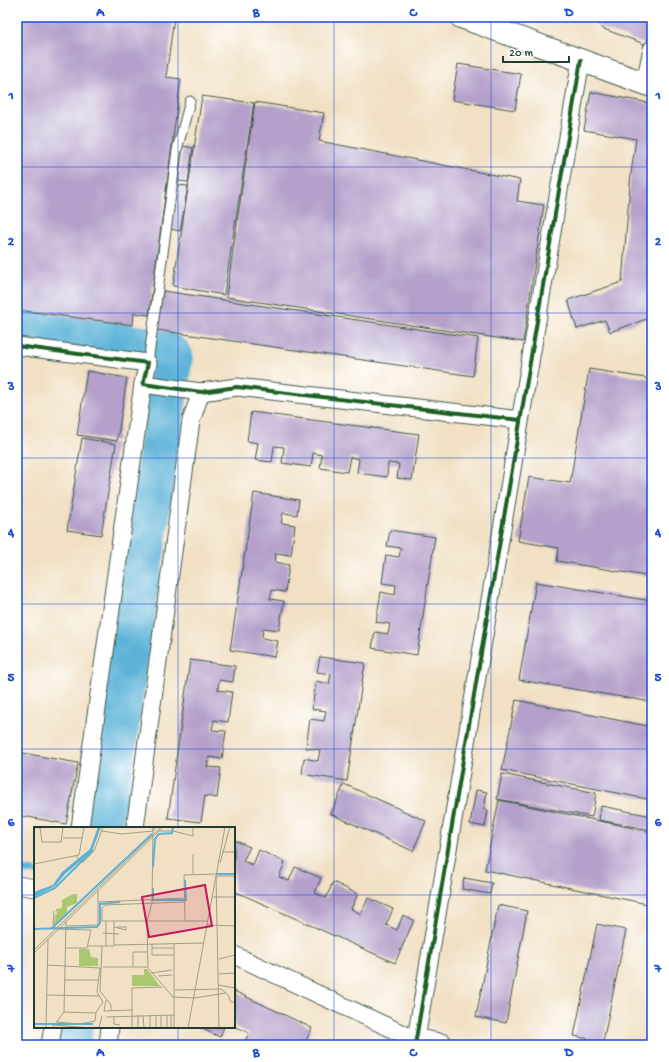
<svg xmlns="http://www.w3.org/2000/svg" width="669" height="1062" font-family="'Gochi Hand',sans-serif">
<rect width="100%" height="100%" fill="#fff"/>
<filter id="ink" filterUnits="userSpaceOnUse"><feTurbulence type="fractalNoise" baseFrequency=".025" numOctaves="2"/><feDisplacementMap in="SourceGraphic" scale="8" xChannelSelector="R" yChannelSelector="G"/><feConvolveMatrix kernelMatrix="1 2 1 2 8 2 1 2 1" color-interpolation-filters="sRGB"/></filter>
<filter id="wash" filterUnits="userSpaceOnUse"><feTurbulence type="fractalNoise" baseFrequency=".012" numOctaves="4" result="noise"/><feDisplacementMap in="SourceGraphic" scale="16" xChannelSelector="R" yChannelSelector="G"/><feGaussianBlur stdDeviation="0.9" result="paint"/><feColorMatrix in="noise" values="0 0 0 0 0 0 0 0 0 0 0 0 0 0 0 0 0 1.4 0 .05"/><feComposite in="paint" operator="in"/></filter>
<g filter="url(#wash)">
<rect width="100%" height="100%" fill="#f1e0c3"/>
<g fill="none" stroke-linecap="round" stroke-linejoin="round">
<polyline stroke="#5bb2d8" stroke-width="7" points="17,869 35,872"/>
<g stroke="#5bb2d8" stroke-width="40">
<polyline points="17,330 160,348 173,356 104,828"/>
<polyline points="70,1045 73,1027"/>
</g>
</g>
<g id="blocks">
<g fill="#b4a0ca">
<polygon points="17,17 174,17 166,77 181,79 149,315 134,313 133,325 17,310"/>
<polygon points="596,17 652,17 647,45 601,28"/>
<polygon points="458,64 521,74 515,110 452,100"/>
<polygon points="591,92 644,102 652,106 652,317 610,332 605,320 577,329 568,300 622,282 631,173 636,139 584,130"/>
<polygon points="202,96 254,103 224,295 173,286"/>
<polygon points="255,102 324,113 319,141 520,180 517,201 544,205 523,342 226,297"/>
<polygon points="183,146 193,148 188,182 178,181"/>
<polygon points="177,185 188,186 180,231 170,229"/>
<polygon points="163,291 478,338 473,376 157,330"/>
<polygon points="589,369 652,379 652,577 557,561 559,548 518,541 529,477 570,483"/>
<polygon points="87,371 127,378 117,441 77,435"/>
<polygon points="251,412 419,434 412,480 397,478 399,464 388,463 387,477 357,473 359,459 350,457 347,472 320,468 322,455 313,453 311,467 282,463 284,447 274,446 272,462 255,460 258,443 247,441"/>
<polygon points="82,438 116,444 101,535 67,530"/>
<polygon points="254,493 299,500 297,515 283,513 281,523 295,525 291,555 276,553 275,562 289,565 285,592 272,590 270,599 284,601 279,630 263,628 262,638 278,641 275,657 230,650"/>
<polygon points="390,530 435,537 417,655 372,648 375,632 388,634 390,624 376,622 381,592 395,595 396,585 382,583 386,555 399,557 401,548 387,546"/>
<polygon points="536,582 652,601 652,702 519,680"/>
<polygon points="320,657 365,663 347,781 302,774 304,758 318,761 320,750 306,748 310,719 324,721 326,711 312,709 316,681 329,684 331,674 317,672"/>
<polygon points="190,660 235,666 233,682 219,680 218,690 232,692 228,722 214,720 212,730 226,731 222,759 209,757 207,767 221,768 217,798 205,796 201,822 168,818"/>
<polygon points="516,700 652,727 652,800 502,770"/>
<polygon points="17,752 78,763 66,824 17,815"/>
<polygon points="502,774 596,793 592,817 497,799"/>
<polygon points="344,784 426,821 413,851 331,814"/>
<polygon points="476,790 487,792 484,809 488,810 485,827 470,824"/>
<polygon points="499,800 652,832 652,905 485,870"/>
<polygon points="601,806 652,816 652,830 599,820"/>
<polygon points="234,840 250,847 243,861 253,865 259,850 285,862 279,877 289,881 295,867 321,878 315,893 326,898 333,882 358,894 351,909 361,914 368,898 393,909 386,925 397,930 403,915 414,920 395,963 234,891"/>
<polygon points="464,878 492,883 490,894 462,889"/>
<polygon points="498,905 527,911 506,1023 476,1017"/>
<polygon points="597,924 626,930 603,1042 574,1036"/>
<polygon points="234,991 312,1028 304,1045 275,1045 272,1044 272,1045 243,1045 249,1033 234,1026"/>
<polygon points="201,1027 224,1027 220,1037 200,1028"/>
<polygon points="17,1031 22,1032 20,1045 17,1045"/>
</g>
</g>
</g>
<g filter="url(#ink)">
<use href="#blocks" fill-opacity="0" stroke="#3e5549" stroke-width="1"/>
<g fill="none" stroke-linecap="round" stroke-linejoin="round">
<defs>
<polyline id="lane" points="148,363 177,150 190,101"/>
<g id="street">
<polyline points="645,83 652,49"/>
<polyline points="17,346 148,363 143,384 201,392 237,387 520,420"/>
<polyline points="80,828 143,384"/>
<polyline points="135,828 191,421 201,392"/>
<polyline points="17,885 35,888"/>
<polyline points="234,955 416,1040"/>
<polyline points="50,1045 53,1027"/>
<polyline points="108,1045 110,1027"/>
<polyline points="415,1045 581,60"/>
</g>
<polyline id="secondary" points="416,1040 442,1045"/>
<polyline id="primary" points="461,17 652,86"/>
</defs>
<use href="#lane" stroke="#3e5549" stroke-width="11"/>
<use href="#street" stroke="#3e5549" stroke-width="19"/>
<use href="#secondary" stroke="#3e5549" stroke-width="24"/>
<use href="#primary" stroke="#3e5549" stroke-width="24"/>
<use href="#lane" stroke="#fff" stroke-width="9"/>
<use href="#street" stroke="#fff" stroke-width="17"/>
<use href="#secondary" stroke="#fff" stroke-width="22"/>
<use href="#primary" stroke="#fff" stroke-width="22"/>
<defs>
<g id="cycleway">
<polyline points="17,346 148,363 143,384 201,392 237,387 520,420"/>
<polyline points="415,1045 581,60"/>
</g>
</defs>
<use href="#cycleway" stroke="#fff" stroke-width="6"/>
<use href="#cycleway" stroke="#1b5e20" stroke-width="4"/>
</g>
</g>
<path fill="none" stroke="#1d4ed8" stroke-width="1" stroke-opacity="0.55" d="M178,17v811M334,17v1028M491,17v1028M17,167h635M17,313h635M17,458h635M17,604h635M17,749h635M17,895h18M234,895h418M178,1027v18"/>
<g transform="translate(34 827)">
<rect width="201" height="201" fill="#f1e0c3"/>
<path d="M39,67h4v9l-10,4v6l-13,12 1,-10 2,-1 -1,-5 6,-1v-8zM45,122h10l2,8 7,1v8h-19zM110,142h3l13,17h-28v-11h12z" fill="#aac870"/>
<path d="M64,0h3l-9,24 -27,23 -10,12 -21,11v-5l19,-7 9,-13 28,-23z" fill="#5bb2d8"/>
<path fill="none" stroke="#5bb2d8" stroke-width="2" d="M119,40l2,-28 4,-5 13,-1 1,-6M182,47h19M119,61v13M0,71l21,-10 38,-38M117,73h35l-1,-20M18,101l100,-94M0,102l63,-2 3,-4v-19l20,-2M0,197h59"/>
<path fill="none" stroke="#9d9f8a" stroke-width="1" d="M119,0l-1,76 -5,18 1,47 25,29 21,1 32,-5M0,1l20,-1M6,1l2,14h19l2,-15M68,4l20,3 31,-3 3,-4M125,4h14l20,5v-9M29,11h19M188,25h13M42,29l6,7 12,-12 9,-24M186,36l10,-36M0,37l45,-9 5,-28M159,47v-20M178,70h23M65,75l85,-4M150,75l-79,3 -3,3v13h106M20,84l-1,14 4,4 34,1 -4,18h-21M151,94l-1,-46 32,-1M173,98l28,1M33,99l31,-1v-35M80,100l12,3v-3h-9M69,106l16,1M118,117v11h22M140,117v84M80,118l90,-2M54,119h26v-25M68,119l-2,45 11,14v6M72,119v-25M118,121h22M0,123l127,-123M0,126l129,-126M185,132l16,-4M13,138l53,3 -3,24 6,10 -7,10 -1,9 -15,3 -23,-2M69,140h44M99,140v-15h14M117,146l21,-3M184,147l-2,-98h19M124,149l14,-1M31,153h34M184,158l17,3M141,163l46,-1 7,6 3,7h4M13,168l52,1M72,173l-2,11 28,-1M30,185l31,1M104,188v13M109,188l1,13M116,188v13M122,188v13M80,189v8l6,1M72,190l69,-2M20,198l37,3M12,201l2,-89M18,201l12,-16 2,-91M65,201l3,-12M98,201v-40l30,-1M127,201v-13M133,201v-13M137,201v-13M154,201l37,-201M185,201l-1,-54 17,-1"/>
<path fill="#c2185b" fill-opacity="0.15" stroke="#c2185b" stroke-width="2" d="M171,58l7,41 -63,11 -7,-40z"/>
<rect width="201" height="201" fill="none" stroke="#1f3d34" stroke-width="2"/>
</g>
<rect width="669" height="1062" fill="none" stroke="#fff" stroke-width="44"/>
<path d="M503 56v6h66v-6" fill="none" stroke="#1f3d34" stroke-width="2"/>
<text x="509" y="56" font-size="12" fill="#1f3d34" stroke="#ffffff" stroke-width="3" paint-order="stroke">20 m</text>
<rect x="22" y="22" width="625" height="1018" fill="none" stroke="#1d4ed8" stroke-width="1.5"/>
<g font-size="13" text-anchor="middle" font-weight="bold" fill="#1d4ed8">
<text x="100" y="16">A</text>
<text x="256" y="16">B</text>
<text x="413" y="16">C</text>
<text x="569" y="16">D</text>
<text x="11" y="99">1</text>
<text x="658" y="99">1</text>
<text x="11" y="245">2</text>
<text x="658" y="245">2</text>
<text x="11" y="390">3</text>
<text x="658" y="390">3</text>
<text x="11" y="536">4</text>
<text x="658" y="536">4</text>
<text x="11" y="681">5</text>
<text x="658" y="681">5</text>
<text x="11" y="826">6</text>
<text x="658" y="826">6</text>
<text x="11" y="972">7</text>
<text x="658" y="972">7</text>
<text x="100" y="1056">A</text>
<text x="256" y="1056">B</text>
<text x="413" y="1056">C</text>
<text x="569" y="1056">D</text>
</g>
</svg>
